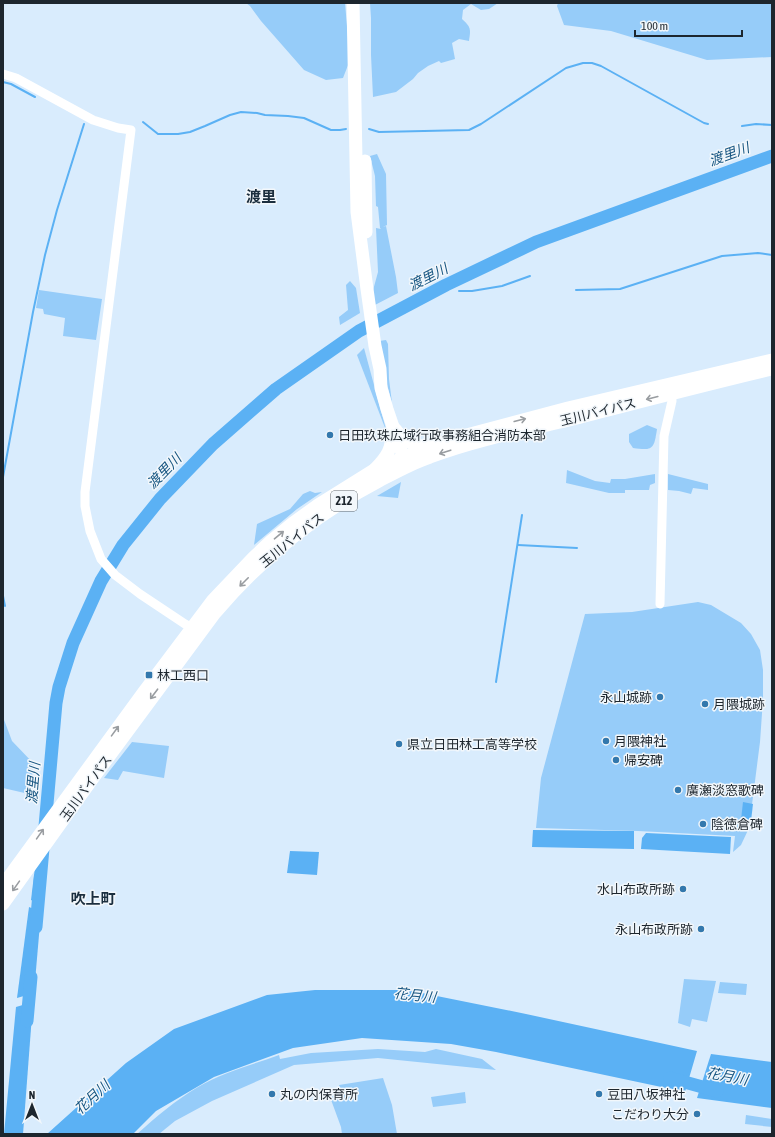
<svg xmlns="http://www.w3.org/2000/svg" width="775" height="1137" font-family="'Asap Condensed','Noto Sans JP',sans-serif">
<rect width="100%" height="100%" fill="#d9ecfd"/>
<g fill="#96ccf9">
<polygon points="246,3 345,3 350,60 343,78 326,80 304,70 261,21 250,6"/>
<path d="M370,3h128l-9,6 -8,1 -10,-6 -8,6 -1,9c9,8 9,10 7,22l-10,-2 -7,4 3,16 -14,4 -2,-2 -11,5 -10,7 -5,6 -17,13 -23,5 -2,-42v-37z"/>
<polygon points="558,3 772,3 772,57 707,60 611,31 564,25 557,6"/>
<polygon points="377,154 386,174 387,225 383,227 386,226 396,277 398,293 373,306 372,294 378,272 376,228 381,229 380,228 378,207 376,206 375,176 370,156"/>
<polygon points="350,281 356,288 360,313 340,325 339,317 348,310 346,285"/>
<polygon points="39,290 102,299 96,340 63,336 65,318 44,314 43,309 36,308"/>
<polygon points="386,340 388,344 389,379 392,403 384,373 379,341"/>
<polygon points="364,348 387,433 357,355"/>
<path d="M647,425l10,4c-3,20 -4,22 -24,19l-4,-6v-8z"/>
<polygon points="567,470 595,481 610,483 611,479 625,479 655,474 655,483 650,485 649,490 625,490 625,493 609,493 566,483"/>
<polygon points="668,474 708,484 708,490 693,488 691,494 679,491 668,490"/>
<polygon points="401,482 398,498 377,496"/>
<polygon points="310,491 315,493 322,492 297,509 254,545 257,524 290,509 303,494"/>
<polygon points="698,602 711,605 741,623 751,634 760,650 763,670 763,699 760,742 749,828 741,845 733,852 735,836 638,831 536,828 541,778 585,614 632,612"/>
<polygon points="3,717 12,741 34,764 29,794 3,788"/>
<polygon points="132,742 169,746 164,778 123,771 118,780 104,778"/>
<polygon points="684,979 716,981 707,1022 692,1019 690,1027 678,1023"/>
<polygon points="720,982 747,984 746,995 718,993"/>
<path d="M378,1049l47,3 11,-3 46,10 14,11 -118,-12 -84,7 -82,36 -37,20 -16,13h-22c19,-17 39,-34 61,-47 25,-15 54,-22 81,-32l1,4 31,-6z"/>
<polygon points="383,1078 392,1105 397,1134 342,1134 341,1127 330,1097 341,1091 339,1085"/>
<polygon points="465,1092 466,1103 433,1107 431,1097"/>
<polygon points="746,1115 772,1119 772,1127 745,1124"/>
</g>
<g fill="#5bb1f4">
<polygon points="743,802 753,804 751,821 741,820"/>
<polygon points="533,830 634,831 634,849 532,847"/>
<polygon points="646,833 731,837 730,854 641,849 642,838"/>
<polygon points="290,851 319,852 317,875 287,873"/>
<polygon points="43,862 41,905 31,900 34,875"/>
<polygon points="29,907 41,912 34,993 17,998"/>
<polygon points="315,990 407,990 526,1014 697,1051 685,1092 496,1052 451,1044 362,1038 293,1048 214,1077 156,1111 133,1134 47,1134 126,1063 174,1029 267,995"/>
<polygon points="33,1002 23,1134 4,1134 16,1007"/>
<polygon points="711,1054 772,1062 772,1108 697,1098"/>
</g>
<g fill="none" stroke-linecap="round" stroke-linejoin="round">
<g stroke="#5bb1f4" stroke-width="2">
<polyline points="3,82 11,84 35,97"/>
<polyline points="143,122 158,134 178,134 190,132 205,126 230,115 241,112 257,113 265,115 288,116 304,118 331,130 340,130 346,129"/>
<polyline points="742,126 756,124 772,125"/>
<polyline points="369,129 379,132 469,130 481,124 566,68 583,63 592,63 601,66 704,123 708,124"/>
<polyline points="576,290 620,289 722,256 758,253 772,255"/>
<polyline points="459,291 472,291 502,286 530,276"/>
<polyline points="3,477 33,312 45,255 57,210 84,124"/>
<polyline points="518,545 577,548"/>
<polyline points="3,596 5,606"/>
<polyline points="496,682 522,515"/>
</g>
<g stroke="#5bb1f4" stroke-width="13">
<polyline points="36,927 56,703 59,687 73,643 101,581 123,545 160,499 213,444 276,389 359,331 446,285 536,242 772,156"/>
<polyline points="27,1021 31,977"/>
<polyline points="670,1078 717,1091"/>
</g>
<g stroke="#fff" stroke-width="9">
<polyline points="3,74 16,78 93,120 118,128 131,130 85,492 85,506 90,531 101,559 115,575 140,594 185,624 196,630"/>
<polyline points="660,604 664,436 672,401 671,389"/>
</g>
<g stroke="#fff" stroke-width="13">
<polyline points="353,3 357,212 367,289 375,346 380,369 381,388 387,409 406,465"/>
<polyline points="365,161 366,232"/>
<path d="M395,429c11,14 17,16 34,18"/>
<path d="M375,469c12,-12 18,-21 17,-39"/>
<polyline points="3,885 143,693 213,600 253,558 271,541 293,523 318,505 374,470 429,447 459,437 568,408 772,360"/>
<path d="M3,904l90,-126 122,-165c46,-54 101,-99 164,-132 17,-9 33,-18 51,-24 45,-17 92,-26 139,-37 67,-17 135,-35 203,-51"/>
</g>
</g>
<defs><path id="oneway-shaft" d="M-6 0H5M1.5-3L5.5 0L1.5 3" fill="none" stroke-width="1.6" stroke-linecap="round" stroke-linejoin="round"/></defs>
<g stroke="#999da1">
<use href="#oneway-shaft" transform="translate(652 398) rotate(166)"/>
<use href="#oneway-shaft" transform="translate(520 420) rotate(-14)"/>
<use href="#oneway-shaft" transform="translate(445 452) rotate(162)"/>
<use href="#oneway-shaft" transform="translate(279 535) rotate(-40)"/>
<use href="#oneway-shaft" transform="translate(244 582) rotate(135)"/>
<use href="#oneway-shaft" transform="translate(154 694) rotate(127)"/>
<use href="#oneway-shaft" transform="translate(115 731) rotate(-54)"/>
<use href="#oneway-shaft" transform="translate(40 834) rotate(-55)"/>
<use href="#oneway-shaft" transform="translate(16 886) rotate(125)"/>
</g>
<g fill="#3378ad" stroke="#f2f7fb" stroke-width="1.5">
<circle cx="330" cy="435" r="4"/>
<rect x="145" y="671" width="8" height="8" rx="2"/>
<circle cx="660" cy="697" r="4"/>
<circle cx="705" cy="704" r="4"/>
<circle cx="606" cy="741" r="4"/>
<circle cx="399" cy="744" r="4"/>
<circle cx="616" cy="760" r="4"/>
<circle cx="678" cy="790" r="4"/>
<circle cx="703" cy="824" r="4"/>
<circle cx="683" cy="889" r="4"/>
<circle cx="701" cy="929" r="4"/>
<circle cx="272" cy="1094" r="4"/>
<circle cx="599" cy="1094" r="4"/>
<circle cx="697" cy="1114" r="4"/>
</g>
<g text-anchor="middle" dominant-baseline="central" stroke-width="3" stroke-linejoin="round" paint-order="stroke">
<rect fill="#f2f7fb" stroke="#5d656c" stroke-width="1" x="331" y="491" width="26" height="20" rx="3"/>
<g font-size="12" font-weight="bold" fill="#1d262e">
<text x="344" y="501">212</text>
</g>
<g font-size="13" fill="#1d262e" stroke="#f2f7fb">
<text transform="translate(598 412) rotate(-14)">玉川バイパス</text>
<text transform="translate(292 540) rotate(-39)">玉川バイパス</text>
<text transform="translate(86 788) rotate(-54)">玉川バイパス</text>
</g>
<g font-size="13" fill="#1d262e" stroke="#f2f7fb" text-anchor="start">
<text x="338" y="435">日田玖珠広域行政事務組合消防本部</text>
<text x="157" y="675">林工西口</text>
<text x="652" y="697" text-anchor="end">永山城跡</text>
<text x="713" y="704">月隈城跡</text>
<text x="614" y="741">月隈神社</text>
<text x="407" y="744">県立日田林工高等学校</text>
<text x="624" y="760">帰安碑</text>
<text x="686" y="790">廣瀬淡窓歌碑</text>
<text x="711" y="824">陰徳倉碑</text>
<text x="675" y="889" text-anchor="end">水山布政所跡</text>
<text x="693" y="929" text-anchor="end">永山布政所跡</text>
<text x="280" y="1094">丸の内保育所</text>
<text x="607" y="1094">豆田八坂神社</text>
<text x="689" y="1114" text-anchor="end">こだわり大分</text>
</g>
<g font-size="14" font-style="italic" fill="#165581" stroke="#f2f7fb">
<text transform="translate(729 154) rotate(-20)">渡里川</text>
<text transform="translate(428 277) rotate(-27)">渡里川</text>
<text transform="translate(164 471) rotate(-46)">渡里川</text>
<text transform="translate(33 783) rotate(-85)">渡里川</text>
<text transform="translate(415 995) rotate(6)">花月川</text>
<text transform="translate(727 1076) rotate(11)">花月川</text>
<text transform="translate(92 1097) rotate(-43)">花月川</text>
</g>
<g font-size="15" font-weight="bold" fill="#1b2e3e" stroke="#f2f7fb">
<text x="261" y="196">渡里</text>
<text x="93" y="898">吹上町</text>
</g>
</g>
<rect width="775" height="1137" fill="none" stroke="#1d262e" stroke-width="8"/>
<g transform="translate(32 1105)" stroke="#f2f7fb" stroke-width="3" paint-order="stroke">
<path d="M0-3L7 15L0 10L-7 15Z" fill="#1d262e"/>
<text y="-6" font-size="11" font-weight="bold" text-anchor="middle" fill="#1d262e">N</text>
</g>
<path d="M635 30v6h107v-6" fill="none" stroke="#1d262e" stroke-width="2"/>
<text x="641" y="30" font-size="12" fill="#1d262e" stroke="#f2f7fb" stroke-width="3" paint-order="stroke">100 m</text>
</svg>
